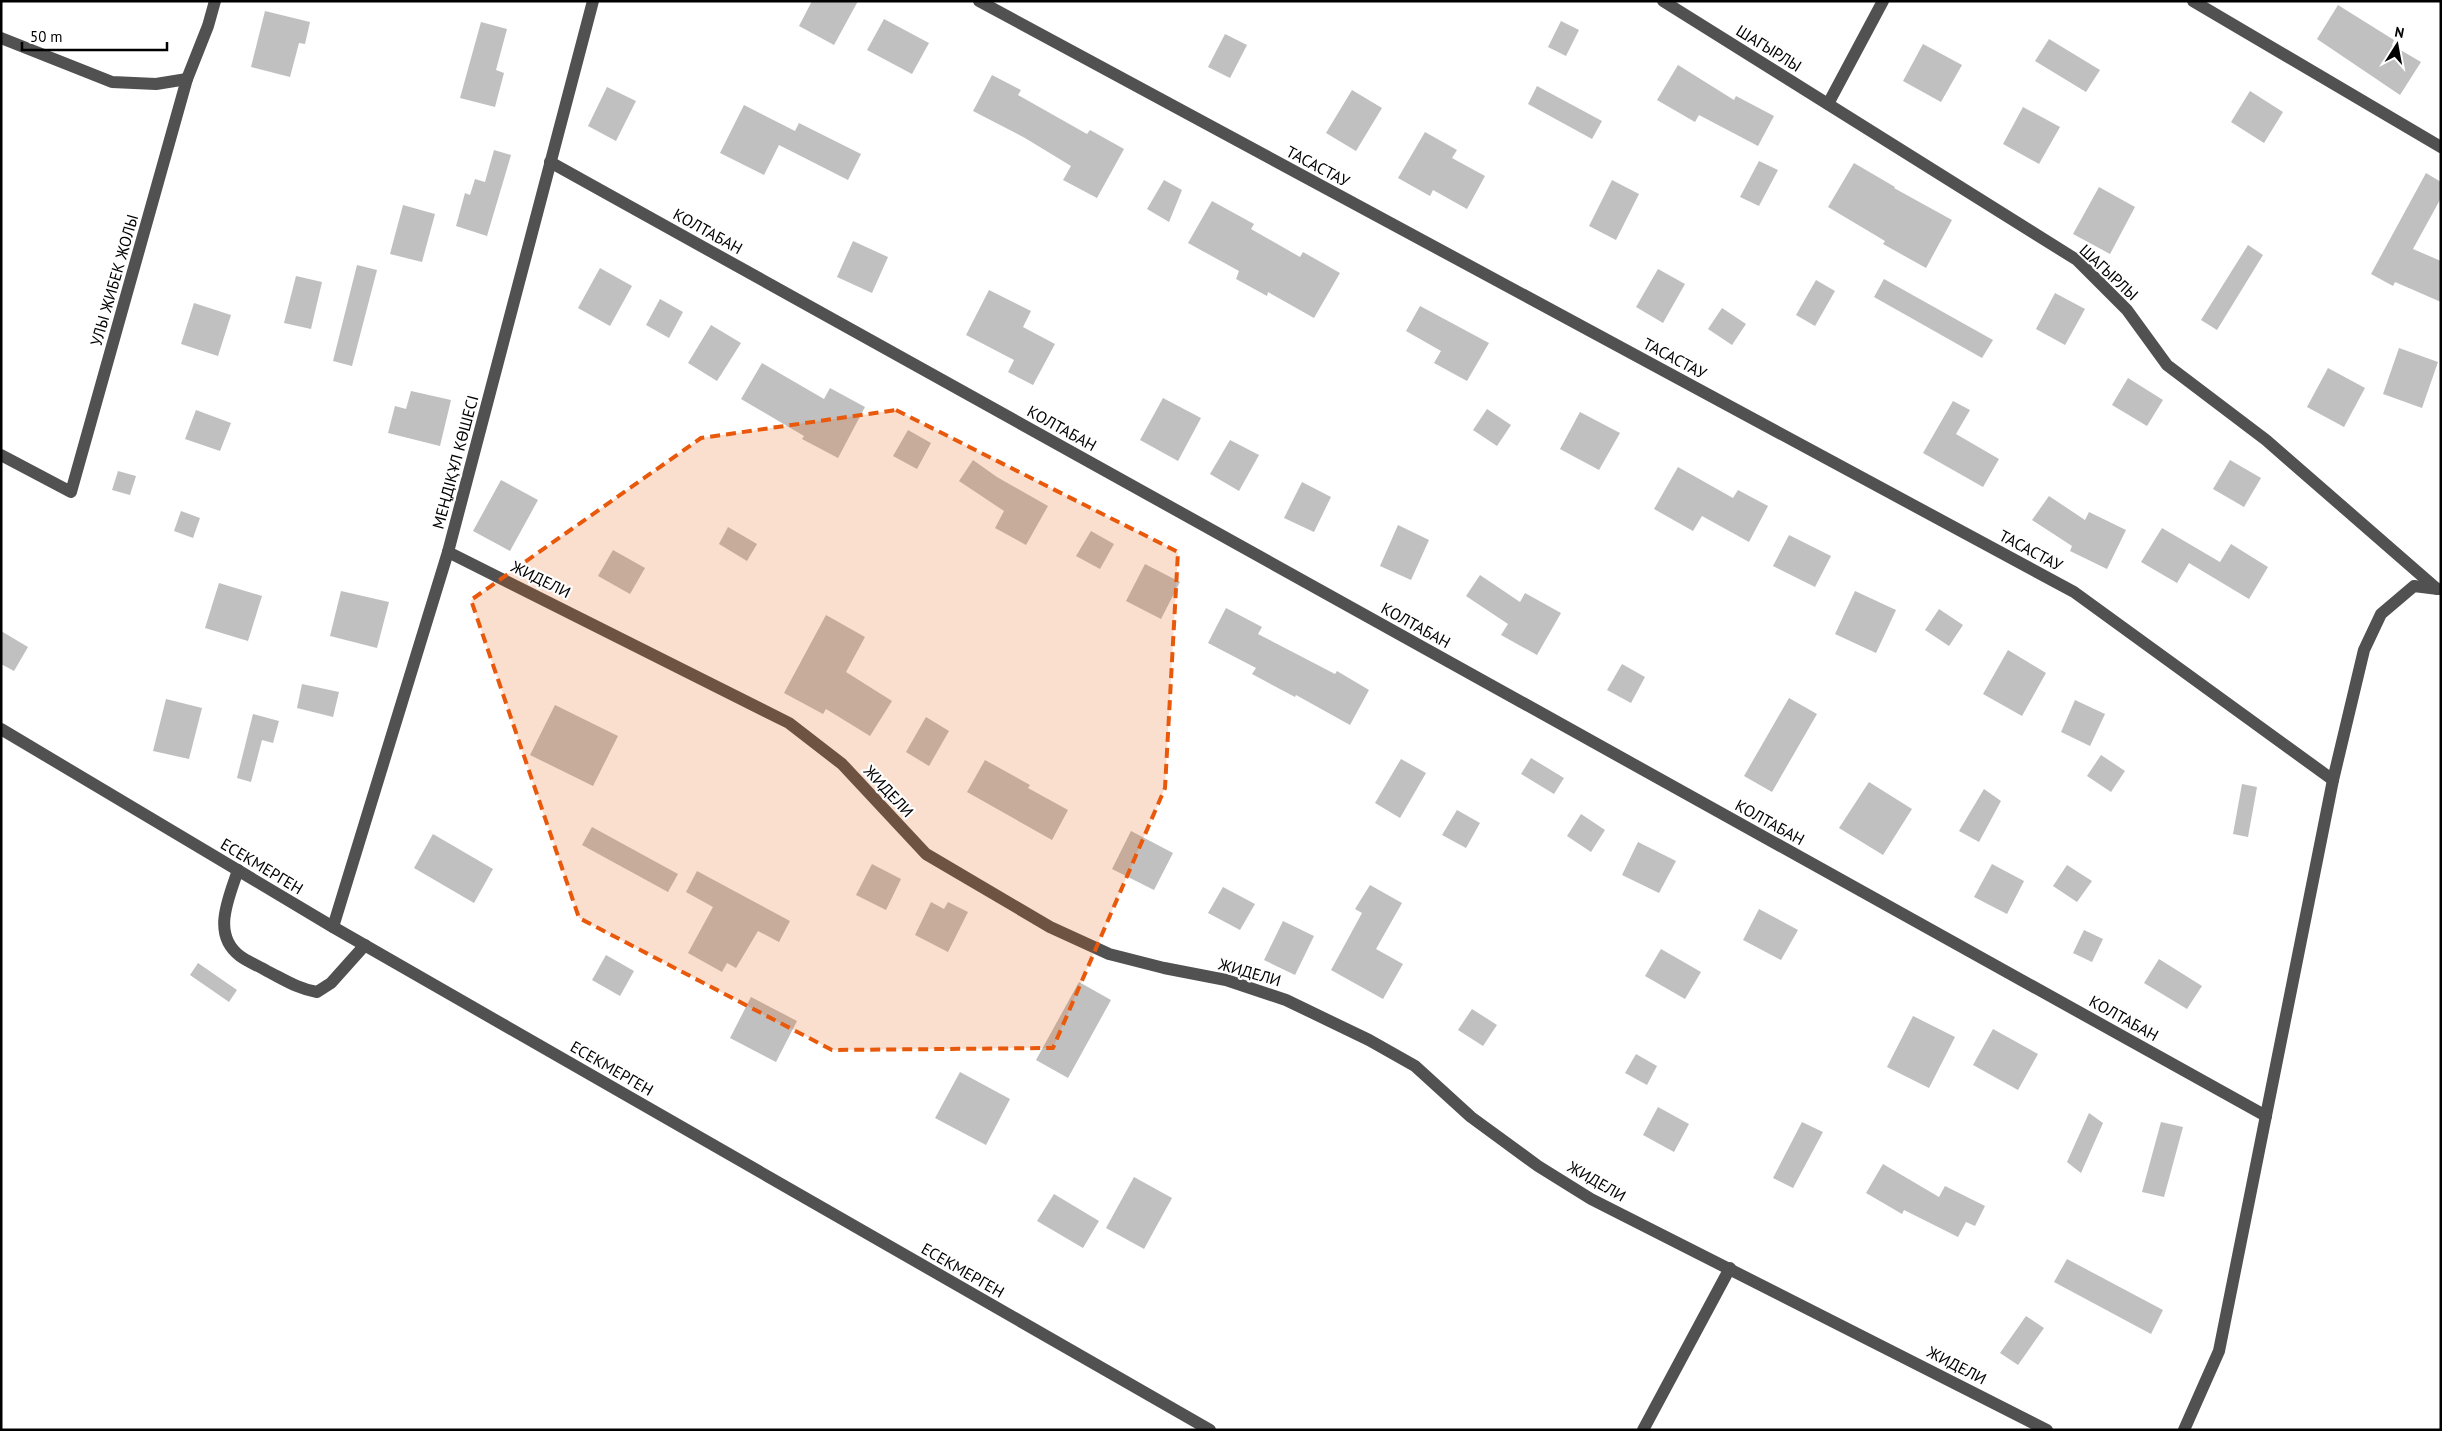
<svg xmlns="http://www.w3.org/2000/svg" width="2442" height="1431" font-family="'PT Sans',sans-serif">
<rect width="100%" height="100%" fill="#fff"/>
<g fill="#c0c0c0">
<polygon points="812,1 858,1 834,45 799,26"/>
<polygon points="2338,5 2394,40 2392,45 2421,62 2400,95 2317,39"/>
<polygon points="265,11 310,22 305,44 299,43 290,77 251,67"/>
<polygon points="884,19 929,43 912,74 867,50"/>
<polygon points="1561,21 1579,30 1566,56 1548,47"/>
<polygon points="481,22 507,29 496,70 504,73 495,107 460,98"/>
<polygon points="1225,34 1247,45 1230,78 1208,67"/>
<polygon points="2049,39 2100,70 2086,92 2035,61"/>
<polygon points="1923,44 1962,65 1941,102 1903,81"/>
<polygon points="1678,65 1734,100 1736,96 1774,116 1758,146 1699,115 1695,122 1657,100"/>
<polygon points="992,75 1021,90 1018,95 1087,134 1090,130 1124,149 1097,198 1063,180 1071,166 1025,138 973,111"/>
<polygon points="1537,86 1602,121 1592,139 1528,104"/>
<polygon points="607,87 636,101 616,141 588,126"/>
<polygon points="1352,90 1382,108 1356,151 1326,133"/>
<polygon points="2250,91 2283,112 2264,143 2231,122"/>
<polygon points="744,105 795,131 799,123 861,154 848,180 779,145 764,175 720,153"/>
<polygon points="2023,107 2060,127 2039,164 2003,144"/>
<polygon points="1425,132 1457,150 1452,158 1485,176 1467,209 1433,190 1430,196 1398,178"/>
<polygon points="494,150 511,155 487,236 456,226 465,193 470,195 475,179 485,182"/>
<polygon points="1759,161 1778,170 1759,206 1740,197"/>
<polygon points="1854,163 1895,187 1894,188 1952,220 1926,268 1883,244 1885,241 1828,207"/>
<polygon points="2426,173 2441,182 2441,198 2413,249 2441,261 2441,302 2395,282 2393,286 2371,274"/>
<polygon points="1164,180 1182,190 1169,222 1147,209"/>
<polygon points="1612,180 1639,194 1616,240 1589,226"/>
<polygon points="2099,187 2135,207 2110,254 2073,234"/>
<polygon points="1212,201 1254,224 1251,229 1300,257 1303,252 1340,273 1314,318 1268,292 1267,296 1236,279 1239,271 1188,243"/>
<polygon points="403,205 435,214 422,262 390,254"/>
<polygon points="853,241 888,257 872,293 837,277"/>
<polygon points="2248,245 2263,255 2217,330 2201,320"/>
<polygon points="357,265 377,270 352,366 333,361"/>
<polygon points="600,268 632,286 610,326 578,308"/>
<polygon points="1658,269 1685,284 1663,323 1636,307"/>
<polygon points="296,276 322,282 311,329 284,323"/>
<polygon points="1884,279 1993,340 1982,358 1874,297"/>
<polygon points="1816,280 1835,291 1815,326 1796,315"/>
<polygon points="989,290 1031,311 1023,327 1055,344 1033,385 1008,372 1014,360 966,335"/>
<polygon points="2055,293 2085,309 2065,345 2036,329"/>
<polygon points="660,299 683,312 669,338 646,325"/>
<polygon points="194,303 231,315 218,356 181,344"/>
<polygon points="1420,306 1489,343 1467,381 1434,363 1441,351 1406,331"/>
<polygon points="1722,308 1746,324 1732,345 1708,329"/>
<polygon points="711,325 741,343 717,381 688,363"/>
<polygon points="2399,348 2438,362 2422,408 2383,394"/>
<polygon points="762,363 824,399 830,388 865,407 838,458 802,439 804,436 741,399"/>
<polygon points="2328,368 2365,388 2344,427 2307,407"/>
<polygon points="2128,378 2163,400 2147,426 2112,405"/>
<polygon points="411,391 451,400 440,446 388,433 395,406 406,409"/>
<polygon points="1163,398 1201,418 1178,461 1140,440"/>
<polygon points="1953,401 1970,410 1956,434 1999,459 1983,487 1923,453"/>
<polygon points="1487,409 1511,425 1497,446 1473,430"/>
<polygon points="196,410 231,423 220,451 185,439"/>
<polygon points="1580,412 1620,433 1599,470 1560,449"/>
<polygon points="908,430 931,443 917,469 893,456"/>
<polygon points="1230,440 1259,455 1239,491 1210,474"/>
<polygon points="973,460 997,477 1048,506 1026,545 995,528 1004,511 959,481"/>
<polygon points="2230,460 2261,478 2244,507 2213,489"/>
<polygon points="1678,467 1733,498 1738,490 1768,506 1749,542 1702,516 1693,531 1654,509"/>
<polygon points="118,471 136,476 130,495 112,490"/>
<polygon points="501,480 538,500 510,551 473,531"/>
<polygon points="1302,482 1331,497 1314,532 1284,518"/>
<polygon points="2049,496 2085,520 2089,512 2126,530 2107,569 2070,551 2072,546 2032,520"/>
<polygon points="181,511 200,518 193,538 174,531"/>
<polygon points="1398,525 1429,540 1411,580 1380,566"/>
<polygon points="728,527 757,544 747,561 719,544"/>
<polygon points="2162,528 2220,562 2231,544 2268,567 2249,599 2189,563 2177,583 2141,562"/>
<polygon points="1091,531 1114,544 1100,569 1076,556"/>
<polygon points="1789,535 1831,556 1815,587 1773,566"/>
<polygon points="613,550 645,568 630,594 598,576"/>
<polygon points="1145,564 1180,582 1161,619 1126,601"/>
<polygon points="1480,575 1520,602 1525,593 1561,613 1537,655 1501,635 1508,624 1466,596"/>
<polygon points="219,583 262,596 248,641 205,628"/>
<polygon points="341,591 389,602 377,648 330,636"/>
<polygon points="1855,591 1896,610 1876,653 1835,634"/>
<polygon points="1226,608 1262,627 1258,634 1335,674 1337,671 1369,690 1350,725 1296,695 1295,697 1252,674 1256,668 1208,643"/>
<polygon points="1939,609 1963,625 1949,646 1925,630"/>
<polygon points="826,615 865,637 846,672 892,701 870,736 826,709 823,714 784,693"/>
<polygon points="1,631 28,647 14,671 1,664"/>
<polygon points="2008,650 2046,673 2022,716 1983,694"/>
<polygon points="1622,664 1645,677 1631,703 1607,690"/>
<polygon points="302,684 339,692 333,717 297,708"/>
<polygon points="1789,698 1817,714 1772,792 1744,776"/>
<polygon points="166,699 202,708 189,759 153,751"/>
<polygon points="2075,700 2105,714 2090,746 2061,732"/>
<polygon points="555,705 618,736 593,786 530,755"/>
<polygon points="253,714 279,721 273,743 262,740 251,782 237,778"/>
<polygon points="926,717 949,731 929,766 906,752"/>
<polygon points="2101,755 2125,771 2111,792 2087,776"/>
<polygon points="1531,758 1564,778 1554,794 1521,774"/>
<polygon points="1401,759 1426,773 1400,818 1375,803"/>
<polygon points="985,760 1030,785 1028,788 1068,810 1052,840 967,792"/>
<polygon points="1869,782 1912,809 1883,855 1839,828"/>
<polygon points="2242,784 2257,787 2248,837 2233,834"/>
<polygon points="1984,789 2001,801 1979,842 1959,831"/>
<polygon points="1457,810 1480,823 1466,848 1442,835"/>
<polygon points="1581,814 1605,830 1591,852 1567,836"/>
<polygon points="592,827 678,874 668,892 582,845"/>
<polygon points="1131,831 1173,853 1154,890 1112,869"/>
<polygon points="433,834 493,869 474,903 414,868"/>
<polygon points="1638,842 1676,861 1659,893 1622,875"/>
<polygon points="872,864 901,879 886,910 856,895"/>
<polygon points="1992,864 2024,881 2007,914 1974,897"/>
<polygon points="2067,865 2092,881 2077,902 2053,886"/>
<polygon points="697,871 790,921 779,942 758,931 736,968 727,963 722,972 688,953 713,907 686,892"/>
<polygon points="1370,885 1402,903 1376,949 1403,964 1383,999 1331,970 1362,913 1355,909"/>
<polygon points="1223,887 1255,904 1240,930 1208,913"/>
<polygon points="931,902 944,909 948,902 968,912 948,952 915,935"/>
<polygon points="1759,909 1798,930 1781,960 1743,940"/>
<polygon points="1283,921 1314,936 1295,975 1264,960"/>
<polygon points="2084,930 2103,939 2092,962 2073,953"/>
<polygon points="1661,949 1701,972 1685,999 1645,976"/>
<polygon points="606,955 634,971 620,996 592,980"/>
<polygon points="2159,959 2202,986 2187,1009 2144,983"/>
<polygon points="198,963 237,990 229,1002 190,975"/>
<polygon points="1079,982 1111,1000 1068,1078 1036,1060"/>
<polygon points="751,997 797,1021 776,1062 730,1038"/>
<polygon points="1472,1009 1497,1025 1483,1046 1458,1030"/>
<polygon points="1913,1016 1955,1037 1929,1088 1887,1067"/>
<polygon points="1993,1029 2038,1054 2018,1090 1973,1065"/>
<polygon points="1636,1054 1657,1066 1647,1085 1625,1073"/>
<polygon points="960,1072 1010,1099 986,1145 935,1118"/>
<polygon points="1658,1107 1689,1124 1674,1152 1643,1135"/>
<polygon points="2089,1113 2103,1123 2081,1173 2067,1162"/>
<polygon points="1802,1122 1823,1132 1793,1188 1773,1178"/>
<polygon points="2161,1122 2183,1127 2164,1197 2142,1192"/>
<polygon points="1883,1164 1939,1197 1945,1186 1985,1206 1975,1226 1966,1222 1958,1237 1904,1210 1902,1214 1866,1193"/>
<polygon points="1134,1177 1172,1198 1144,1249 1106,1228"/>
<polygon points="1054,1194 1099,1221 1083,1248 1037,1221"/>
<polygon points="2067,1259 2163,1310 2151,1334 2054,1282"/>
<polygon points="2026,1316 2044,1328 2018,1365 2000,1353"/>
</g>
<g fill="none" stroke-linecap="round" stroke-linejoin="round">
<g stroke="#515151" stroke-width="12">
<polyline points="979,1 2074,592 2333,780"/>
<polyline points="1663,1 2077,260 2127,310 2167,365 2266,440 2437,589"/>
<polyline points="2193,1 2441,147"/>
<polyline points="1,38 112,82 156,84 187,79"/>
<polyline points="1828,104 1883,1"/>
<polyline points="550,162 2266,1116"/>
<polyline points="1,455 71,492 187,79 208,26 215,1"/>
<polyline points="448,552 789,723 842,764 926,854 1050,927 1109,954 1164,968 1226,980 1286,1000 1369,1040 1415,1066 1471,1117 1538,1166 1591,1199 2047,1430"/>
<polyline points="1,729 333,927 1210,1430"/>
<path d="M238,870c-9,28 -27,64 2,86 8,6 19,10 27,15 16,8 31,18 50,21l14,-9 34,-38"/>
<polyline points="333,927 448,552 593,1"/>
<polyline points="1643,1430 1730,1268"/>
<polyline points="2184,1430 2219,1351 2333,780 2364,650 2381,614 2414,586 2438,589"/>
</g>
</g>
<path fill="#e8590c" fill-opacity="0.2" stroke="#e8590c" stroke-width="4" stroke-dasharray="10 6" stroke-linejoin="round" d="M896,410l282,142 -13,236 -112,260 -221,2 -253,-132 -108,-318 230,-162z"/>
<g text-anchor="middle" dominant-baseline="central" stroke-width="4.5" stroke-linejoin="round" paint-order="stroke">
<g font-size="16" fill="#000" stroke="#fff">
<text transform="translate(1769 48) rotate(32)">ШАГЫРЛЫ</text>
<text transform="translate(1318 166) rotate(28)">ТАСАСТАУ</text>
<text transform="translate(708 231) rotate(29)">КОЛТАБАН</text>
<text transform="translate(2109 272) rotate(43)">ШАГЫРЛЫ</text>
<text transform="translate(114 280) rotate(-74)">УЛЫ ЖИБЕК ЖОЛЫ</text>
<text transform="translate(1675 358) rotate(28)">ТАСАСТАУ</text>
<text transform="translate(1062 428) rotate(29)">КОЛТАБАН</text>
<text transform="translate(455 462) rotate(-75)">МЕҢДІҚҰЛ КӨШЕСІ</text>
<text transform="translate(2031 550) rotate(28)">ТАСАСТАУ</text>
<text transform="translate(541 579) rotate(26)">ЖИДЕЛИ</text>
<text transform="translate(1416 625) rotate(29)">КОЛТАБАН</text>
<text transform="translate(889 791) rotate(47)">ЖИДЕЛИ</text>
<text transform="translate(1770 822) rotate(29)">КОЛТАБАН</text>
<text transform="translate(262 866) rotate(31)">EСЕКМЕРГЕН</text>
<text transform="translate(1250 972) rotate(16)">ЖИДЕЛИ</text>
<text transform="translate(2124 1018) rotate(29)">КОЛТАБАН</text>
<text transform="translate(612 1068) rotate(30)">EСЕКМЕРГЕН</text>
<text transform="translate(1597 1181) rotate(30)">ЖИДЕЛИ</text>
<text transform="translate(963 1270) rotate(30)">EСЕКМЕРГЕН</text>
<text transform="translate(1957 1365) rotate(27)">ЖИДЕЛИ</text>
</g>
</g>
<rect width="2442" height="1431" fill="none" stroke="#000000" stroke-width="5"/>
<g transform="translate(2397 45) rotate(11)" stroke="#ffffff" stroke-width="4" paint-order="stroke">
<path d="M0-4L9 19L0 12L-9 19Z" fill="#000000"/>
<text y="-8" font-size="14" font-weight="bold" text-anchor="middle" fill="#000000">N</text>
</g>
<path d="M22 42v8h145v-8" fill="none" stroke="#000000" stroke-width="2.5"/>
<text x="30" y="42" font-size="15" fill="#000000" stroke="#ffffff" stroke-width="4" paint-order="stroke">50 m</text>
</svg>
